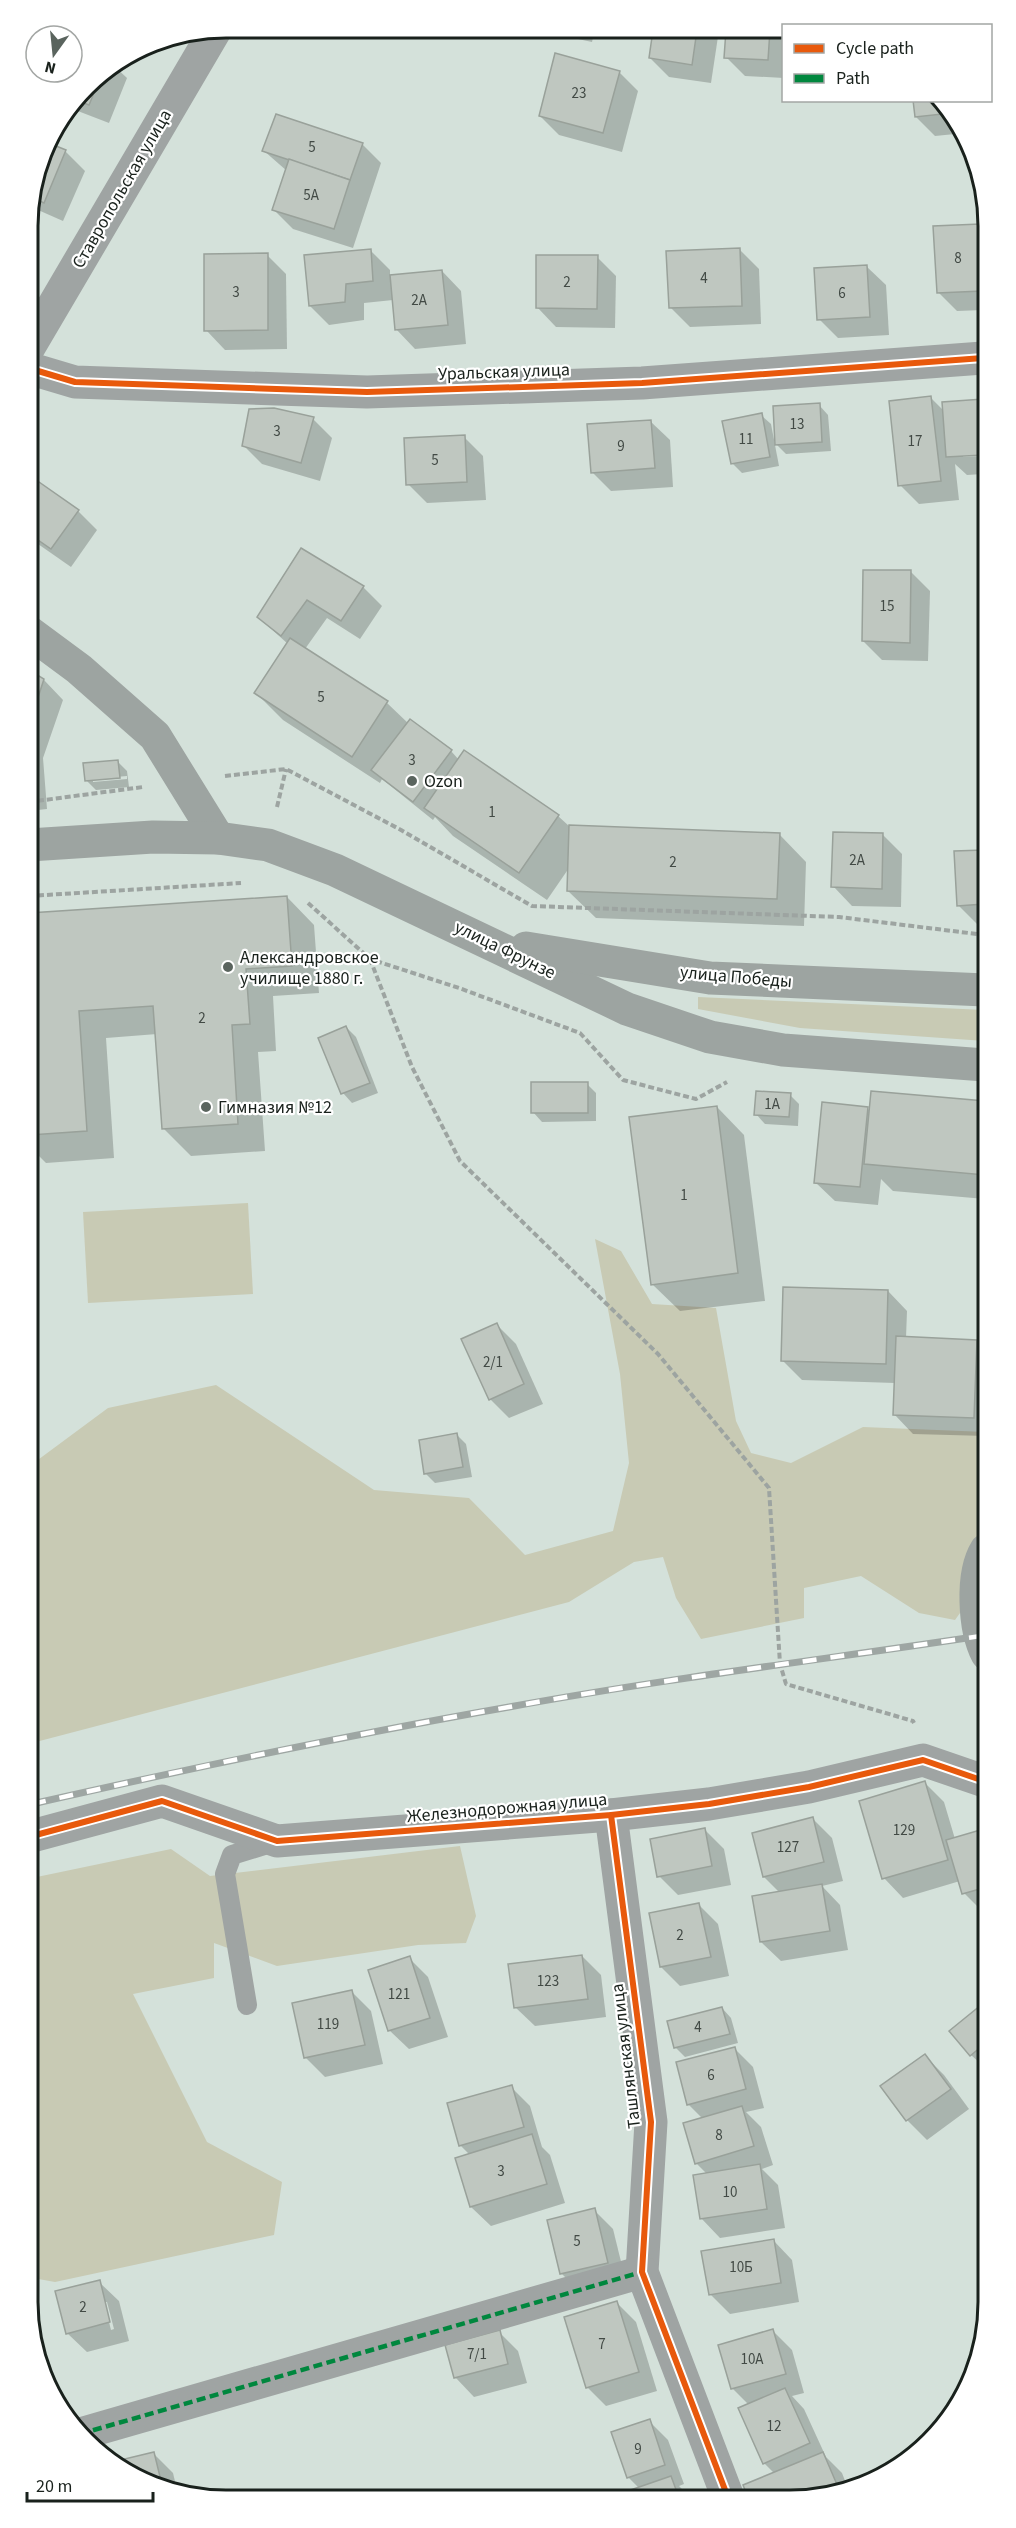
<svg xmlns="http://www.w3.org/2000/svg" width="1016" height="2528" font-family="'Source Sans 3',sans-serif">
<rect width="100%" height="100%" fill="#d4e1da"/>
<g fill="#c8cab4">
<polygon points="698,997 985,1010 985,1041 800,1028 698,1009"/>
<polygon points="248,1203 253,1294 88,1303 83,1212"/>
<polygon points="595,1239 621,1251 652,1304 716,1308 736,1421 751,1453 791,1463 863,1427 986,1432 986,1529 969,1552 965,1606 955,1620 919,1613 861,1576 804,1588 804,1618 701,1639 676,1598 663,1557 634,1562 569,1602 32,1743 31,1465 108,1408 216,1385 374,1490 469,1498 525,1555 613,1531 629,1463 620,1374"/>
<polygon points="460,1846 476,1916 466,1943 418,1945 277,1966 214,1943 214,1978 133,1994 207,2142 282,2182 274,2235 55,2282 33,2278 32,1878 171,1849 210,1876"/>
</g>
<g fill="#0003" fill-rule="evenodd">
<polygon points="434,28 447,28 446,32"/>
<polygon points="547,29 595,29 592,42 550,33"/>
<polygon points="654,30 719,30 711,83 669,77 650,58"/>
<polygon points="727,30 784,30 784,78 745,76 726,57"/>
<polygon points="155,41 153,48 145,45 150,42"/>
<polygon points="113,65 127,78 109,123 70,108 94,77"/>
<polygon points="619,72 638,91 622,152 559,135 540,116"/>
<polygon points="941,100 962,126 965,133 935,136 916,117"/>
<polygon points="46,143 66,152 85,171 63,221 29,206"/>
<polygon points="362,144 381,163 353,248 293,229 274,210 287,171 263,150"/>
<polygon points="979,226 982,229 983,310 957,311 938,292"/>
<polygon points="739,249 759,269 761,324 690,327 671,308"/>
<polygon points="371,251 390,270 390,276 442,271 461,291 466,344 415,349 396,329 393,300 364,303 364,320 329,325 310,306"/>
<polygon points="267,255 286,274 287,349 225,350 206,330"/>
<polygon points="597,257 616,276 615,328 556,327 537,307"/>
<polygon points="866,266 886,285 889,335 838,338 819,319"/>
<polygon points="28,286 51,308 28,352"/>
<polygon points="931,398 944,411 983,401 983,453 963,454 963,457 983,456 983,474 967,475 955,464 959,500 919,504 900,485"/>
<polygon points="819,405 828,415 831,451 786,454 776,444"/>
<polygon points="761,415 771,424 779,466 742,473 732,463"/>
<polygon points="313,419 332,438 320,481 262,464 243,445"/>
<polygon points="650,421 670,440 673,487 611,491 592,472"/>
<polygon points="464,437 483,456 486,500 427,503 408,484"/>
<polygon points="30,477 78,511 97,530 71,567 28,537"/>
<polygon points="302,550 363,587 382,606 360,639 327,618 305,649 387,703 409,724 451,751 459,760 465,752 558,816 569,826 779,834 806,862 804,926 596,918 568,891 569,868 547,900 453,836 435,817 433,820 382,779 380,783 283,720 256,693 288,644 258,617"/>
<polygon points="911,572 930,591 928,661 882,660 863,641"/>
<polygon points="29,671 44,680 63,700 43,758 47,809 29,811"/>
<path d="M118,762l9,9 2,16 -33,3 -10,-10zM127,776v3l-34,3v-3z"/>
<polygon points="883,835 902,854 901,907 852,906 833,886"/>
<polygon points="984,851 985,924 977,924 958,905 955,853"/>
<polygon points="287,897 314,925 319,993 273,996 276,1051 258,1052 265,1151 191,1156 163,1128 157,1034 106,1038 114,1158 46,1163 30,1147 29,914"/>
<polygon points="346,1027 356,1037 378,1093 352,1103 343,1093 320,1038"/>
<polygon points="587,1084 596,1093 596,1121 542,1122 533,1112"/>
<polygon points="872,1093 985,1103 985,1199 893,1191 881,1179 878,1205 835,1201 815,1182 867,1108 870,1111"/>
<polygon points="790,1095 799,1104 798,1126 765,1124 756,1114"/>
<polygon points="717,1107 744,1135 765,1301 680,1311 652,1284"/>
<polygon points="888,1291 907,1311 906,1338 977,1341 986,1350 986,1436 913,1434 894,1414 895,1383 802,1380 783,1361"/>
<polygon points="497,1325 516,1344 543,1404 509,1418 490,1399"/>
<polygon points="457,1435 466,1444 472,1477 435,1483 426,1474"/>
<polygon points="925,1783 944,1802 955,1839 987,1829 987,1911 983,1912 964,1893 960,1881 903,1898 884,1878"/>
<polygon points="813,1819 832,1838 843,1881 822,1886 840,1905 848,1950 781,1961 761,1942 780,1893 764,1877 754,1834"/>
<polygon points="705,1830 724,1849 731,1885 678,1895 659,1876"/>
<polygon points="699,1905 718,1924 729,1976 680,1986 661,1967"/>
<polygon points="582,1956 601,1975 606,2017 535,2026 515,2007"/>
<polygon points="409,1958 428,1977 448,2037 409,2049 389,2030"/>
<polygon points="352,1992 371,2011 383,2064 325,2077 305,2057"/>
<polygon points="986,2003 988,2058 981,2064 971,2055"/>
<polygon points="722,2008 731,2018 738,2043 685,2057 676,2048 669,2022"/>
<polygon points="734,2048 753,2067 764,2108 746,2112 761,2127 773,2165 762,2169 778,2185 785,2228 720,2238 701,2218 707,2174 696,2163 703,2119 688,2104"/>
<polygon points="925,2056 944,2075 969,2109 927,2140 908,2121 882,2086"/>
<polygon points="511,2087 530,2106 542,2147 550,2155 565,2203 491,2226 471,2207 470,2155 460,2145"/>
<polygon points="594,2210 613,2229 626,2282 580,2292 561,2273"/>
<polygon points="773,2240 792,2260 799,2302 730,2314 710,2294"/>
<path d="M99,2282l20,19 10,40 -42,11 -20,-19zM104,2302h3l7,27 -3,1z"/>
<polygon points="617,2303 636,2322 657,2391 606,2406 587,2387"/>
<polygon points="773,2331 792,2350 804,2393 792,2396 804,2409 826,2457 842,2473 849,2491 841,2494 749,2495 775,2474 764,2463 749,2405 732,2388"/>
<polygon points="499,2332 518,2351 527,2383 474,2397 455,2377"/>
<polygon points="649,2421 668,2440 684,2484 679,2486 688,2495 621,2495 640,2489 628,2477"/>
<polygon points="154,2454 173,2473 178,2494 138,2480 114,2463"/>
</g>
<g fill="#bfc7c0" stroke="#99a19a" stroke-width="1.5">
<polygon points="653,30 697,30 692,65 649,58"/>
<polygon points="726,30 770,30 768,60 724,58"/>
<polygon points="555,53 620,71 603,133 539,116"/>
<polygon points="103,71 89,105 76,100 94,77"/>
<polygon points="913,100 941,100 952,113 915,117"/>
<polygon points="276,114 363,143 350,180 262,151"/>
<polygon points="46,142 66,150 44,203 31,197"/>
<polygon points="289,159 350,180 334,229 272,210"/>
<polygon points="980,224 982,291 937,293 933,226"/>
<polygon points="740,248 742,306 669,308 666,251"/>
<polygon points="371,249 373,281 346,284 345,302 309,306 304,255"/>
<polygon points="268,253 268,330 204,331 204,254"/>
<polygon points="536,255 598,255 597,309 536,308"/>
<polygon points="867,265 870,317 817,320 814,268"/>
<polygon points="442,270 448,325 395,330 390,275"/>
<polygon points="931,396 941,481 898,486 889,401"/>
<polygon points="983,399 983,455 946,457 942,402"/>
<polygon points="820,403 822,442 775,445 773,406"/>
<polygon points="274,408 314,417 301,463 242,446 249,409"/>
<polygon points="762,413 770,457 731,464 722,421"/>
<polygon points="651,420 655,468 591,473 587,424"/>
<polygon points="465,435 467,482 406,485 404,438"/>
<polygon points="29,475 79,510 51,549 28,533"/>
<polygon points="301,548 364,586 341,621 307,600 281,636 257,617"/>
<polygon points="863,570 911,570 910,643 862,641"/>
<polygon points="290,638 388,701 352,757 254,693"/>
<polygon points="29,670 44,679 29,725"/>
<polygon points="410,719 452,750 413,802 371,770"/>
<polygon points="464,750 559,815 519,873 424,808"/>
<polygon points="118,760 120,778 85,781 83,763"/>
<polygon points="569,825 780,833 777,899 567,891"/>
<polygon points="833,832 883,833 882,889 831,887"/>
<polygon points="984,850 984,904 957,906 954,851"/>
<polygon points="287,896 292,966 246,969 250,1024 232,1025 238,1124 162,1129 153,1006 79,1011 87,1131 30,1135 29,913"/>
<polygon points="346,1026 370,1083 341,1094 318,1038"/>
<rect x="531" y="1082" width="57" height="31"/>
<polygon points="756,1091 791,1093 789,1117 754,1115"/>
<polygon points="871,1091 985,1101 985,1175 864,1164"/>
<polygon points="822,1102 868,1107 860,1187 814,1183"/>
<polygon points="717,1106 738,1273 651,1285 629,1117"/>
<polygon points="783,1287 888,1290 886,1364 781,1361"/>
<polygon points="497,1323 524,1384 489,1400 461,1339"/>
<polygon points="896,1336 977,1340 974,1418 893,1415"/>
<polygon points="457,1433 463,1467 424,1474 419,1440"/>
<polygon points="925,1781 948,1860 882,1879 859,1801"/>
<polygon points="813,1817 824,1862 763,1877 752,1833"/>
<polygon points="705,1828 712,1866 657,1877 650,1839"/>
<polygon points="987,1828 987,1887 962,1894 946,1840"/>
<polygon points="822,1884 830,1931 760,1942 752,1896"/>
<polygon points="699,1903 711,1957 660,1967 649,1913"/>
<polygon points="582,1955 588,1999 514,2008 508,1964"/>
<polygon points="410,1956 430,2018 388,2031 368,1970"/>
<polygon points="352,1990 365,2045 304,2058 292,2003"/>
<polygon points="986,2001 988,2041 970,2056 949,2031"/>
<polygon points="722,2007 730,2034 674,2048 667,2021"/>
<polygon points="735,2047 746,2089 687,2105 676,2062"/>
<polygon points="925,2054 951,2089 906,2121 880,2086"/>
<polygon points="512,2085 524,2127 459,2146 447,2103"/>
<polygon points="742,2106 754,2146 695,2164 683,2123"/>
<polygon points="532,2134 547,2184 470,2207 455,2158"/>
<polygon points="760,2164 767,2209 700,2219 693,2175"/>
<polygon points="595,2208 608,2263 560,2274 547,2220"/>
<polygon points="774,2239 781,2283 709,2295 701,2251"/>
<polygon points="100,2280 110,2322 66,2334 55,2291"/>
<polygon points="617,2301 639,2372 586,2388 564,2317"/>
<polygon points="773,2329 786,2374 731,2389 718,2345"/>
<polygon points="500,2330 508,2364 454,2378 445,2345"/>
<polygon points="785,2388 810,2443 763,2464 738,2408"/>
<polygon points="650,2419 665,2465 627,2478 611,2432"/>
<polygon points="154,2452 163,2489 138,2480 112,2462"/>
<polygon points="823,2452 841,2494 747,2495 743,2485"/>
<polygon points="671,2476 678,2495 616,2495"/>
</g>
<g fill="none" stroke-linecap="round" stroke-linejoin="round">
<g stroke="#9da4a1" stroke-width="4" stroke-dasharray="6 3" stroke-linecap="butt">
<polyline points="225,776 286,769 401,830 532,906 839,917 985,935"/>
<polyline points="29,802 143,787"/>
<polyline points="277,807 286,769"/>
<polyline points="29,896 241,883"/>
<polyline points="308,903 370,959 459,988 580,1033 623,1080 696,1099 727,1082"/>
<polyline points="370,959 412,1067 460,1161 658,1354 769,1488 780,1664 786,1684 913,1721 914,1723"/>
</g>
<polyline stroke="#9fa4a3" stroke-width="20" points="247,2005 225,1874 232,1855 274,1842"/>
<g stroke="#9fa4a3" stroke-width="33">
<polyline points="28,349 216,29"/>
<polyline points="28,368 75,382 367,392 642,383 983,358"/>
<polyline points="611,1815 651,2122 642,2272 727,2495"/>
<polyline points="32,1836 162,1801 277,1841 611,1815 709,1804 809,1787 923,1760 987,1782"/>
<polyline points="80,2434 642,2272"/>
</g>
<g stroke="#9da4a1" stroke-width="33">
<polyline points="29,632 79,669 155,736 218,838"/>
<polyline points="29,845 153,837 218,838 268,845 335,870 627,1009 710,1037 783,1050 985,1065"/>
<polyline points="526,948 710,978 985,990"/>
<path d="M986,1550c-15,24 -12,79 1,104"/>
</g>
<defs>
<path id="rail" d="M32,1804c159,-36 317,-69 477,-97 159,-29 319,-48 478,-72"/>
</defs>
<use href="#rail" stroke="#9ea6a3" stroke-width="7"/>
<use href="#rail" stroke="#fff" stroke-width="4.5" stroke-dasharray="14" stroke-linecap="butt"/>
<polyline stroke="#00873e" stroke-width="4.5" stroke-dasharray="9 4.5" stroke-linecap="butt" points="80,2434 642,2272"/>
<defs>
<g id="cycleway">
<polyline points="28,368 75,382 367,392 642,383 983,358"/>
<polyline points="611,1815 651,2122 642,2272 727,2495"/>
<polyline points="32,1836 162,1801 277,1841 611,1815 709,1804 809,1787 923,1760 987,1782"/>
</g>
</defs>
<use href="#cycleway" stroke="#fff" stroke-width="10"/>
<use href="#cycleway" stroke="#e8590c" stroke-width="6"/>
</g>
<g fill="#5a645e" stroke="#fff" stroke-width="2">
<circle cx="412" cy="781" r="6"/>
<circle cx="228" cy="967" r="6"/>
<circle cx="206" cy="1107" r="6"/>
</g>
<g text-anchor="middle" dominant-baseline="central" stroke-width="4.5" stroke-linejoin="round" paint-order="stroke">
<g font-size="15" fill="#424a45">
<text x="579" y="93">23</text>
<text x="312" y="147">5</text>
<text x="311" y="195">5А</text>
<text x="958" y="258">8</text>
<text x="704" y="278">4</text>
<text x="567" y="282">2</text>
<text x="236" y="292">3</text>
<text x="842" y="293">6</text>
<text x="419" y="300">2А</text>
<text x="797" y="424">13</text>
<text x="277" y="431">3</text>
<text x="746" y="439">11</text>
<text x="915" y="441">17</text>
<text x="621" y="446">9</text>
<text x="435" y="460">5</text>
<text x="887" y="606">15</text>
<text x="321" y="697">5</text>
<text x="412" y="760">3</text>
<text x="492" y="812">1</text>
<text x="857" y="860">2А</text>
<text x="673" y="862">2</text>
<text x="202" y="1018">2</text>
<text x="772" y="1104">1А</text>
<text x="684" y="1195">1</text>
<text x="493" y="1362">2/1</text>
<text x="904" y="1830">129</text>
<text x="788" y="1847">127</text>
<text x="680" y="1935">2</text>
<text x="548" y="1981">123</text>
<text x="399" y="1994">121</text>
<text x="328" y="2024">119</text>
<text x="698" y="2027">4</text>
<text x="711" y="2075">6</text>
<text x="719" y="2135">8</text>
<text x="501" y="2171">3</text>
<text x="730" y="2192">10</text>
<text x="577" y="2241">5</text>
<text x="741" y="2267">10Б</text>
<text x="83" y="2307">2</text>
<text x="602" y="2344">7</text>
<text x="477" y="2354">7/1</text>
<text x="752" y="2359">10А</text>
<text x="774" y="2426">12</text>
<text x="638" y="2449">9</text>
</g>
<g font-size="18" fill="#19211c" stroke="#fff">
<text transform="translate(122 189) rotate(-60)">Ставропольская улица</text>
<text transform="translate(504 372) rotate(-2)">Уральская улица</text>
<text transform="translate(505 950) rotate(26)">улица Фрунзе</text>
<text transform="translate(736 977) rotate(5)">улица Победы</text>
<text transform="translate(507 1808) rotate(-5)">Железнодорожная улица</text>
<text transform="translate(626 2056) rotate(-97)">Ташлянская улица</text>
</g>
<g font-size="18" fill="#19211c" stroke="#fff" text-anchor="start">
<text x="424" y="781">Ozon</text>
<text x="240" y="957">Александровское<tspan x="240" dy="21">училище 1880 г.</tspan></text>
<text x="218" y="1107">Гимназия №12</text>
</g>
</g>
<path d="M0 0H1016V2528H0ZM226 38H790A188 188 0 0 1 978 226V2302A188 188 0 0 1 790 2490H226A188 188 0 0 1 38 2302V226A188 188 0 0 1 226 38Z" fill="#fff" fill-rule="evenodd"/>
<path fill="none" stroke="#19211c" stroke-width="3" d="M226 38H790A188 188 0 0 1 978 226V2302A188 188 0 0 1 790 2490H226A188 188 0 0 1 38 2302V226A188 188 0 0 1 226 38Z"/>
<rect x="782" y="24" width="210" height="78" fill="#ffffff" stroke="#a3a6a4" stroke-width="1.5"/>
<rect x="794" y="44" width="30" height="9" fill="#e8590c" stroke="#a3a6a4" stroke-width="1.5"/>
<text x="836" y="54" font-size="18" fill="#19211c">Cycle path</text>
<rect x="794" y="74" width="30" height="9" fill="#00873e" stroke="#a3a6a4" stroke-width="1.5"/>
<text x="836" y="84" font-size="18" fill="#19211c">Path</text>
<g transform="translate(54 54) rotate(195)"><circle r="28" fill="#ffffff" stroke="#a3a6a4" stroke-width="1.5"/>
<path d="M0-4.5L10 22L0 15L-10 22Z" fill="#5a645e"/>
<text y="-9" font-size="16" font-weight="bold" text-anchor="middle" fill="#19211c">N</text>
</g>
<path d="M27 2492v9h126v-9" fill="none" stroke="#19211c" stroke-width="3"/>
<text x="36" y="2492" font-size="18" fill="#19211c" stroke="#ffffff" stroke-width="4.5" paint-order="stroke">20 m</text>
</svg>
